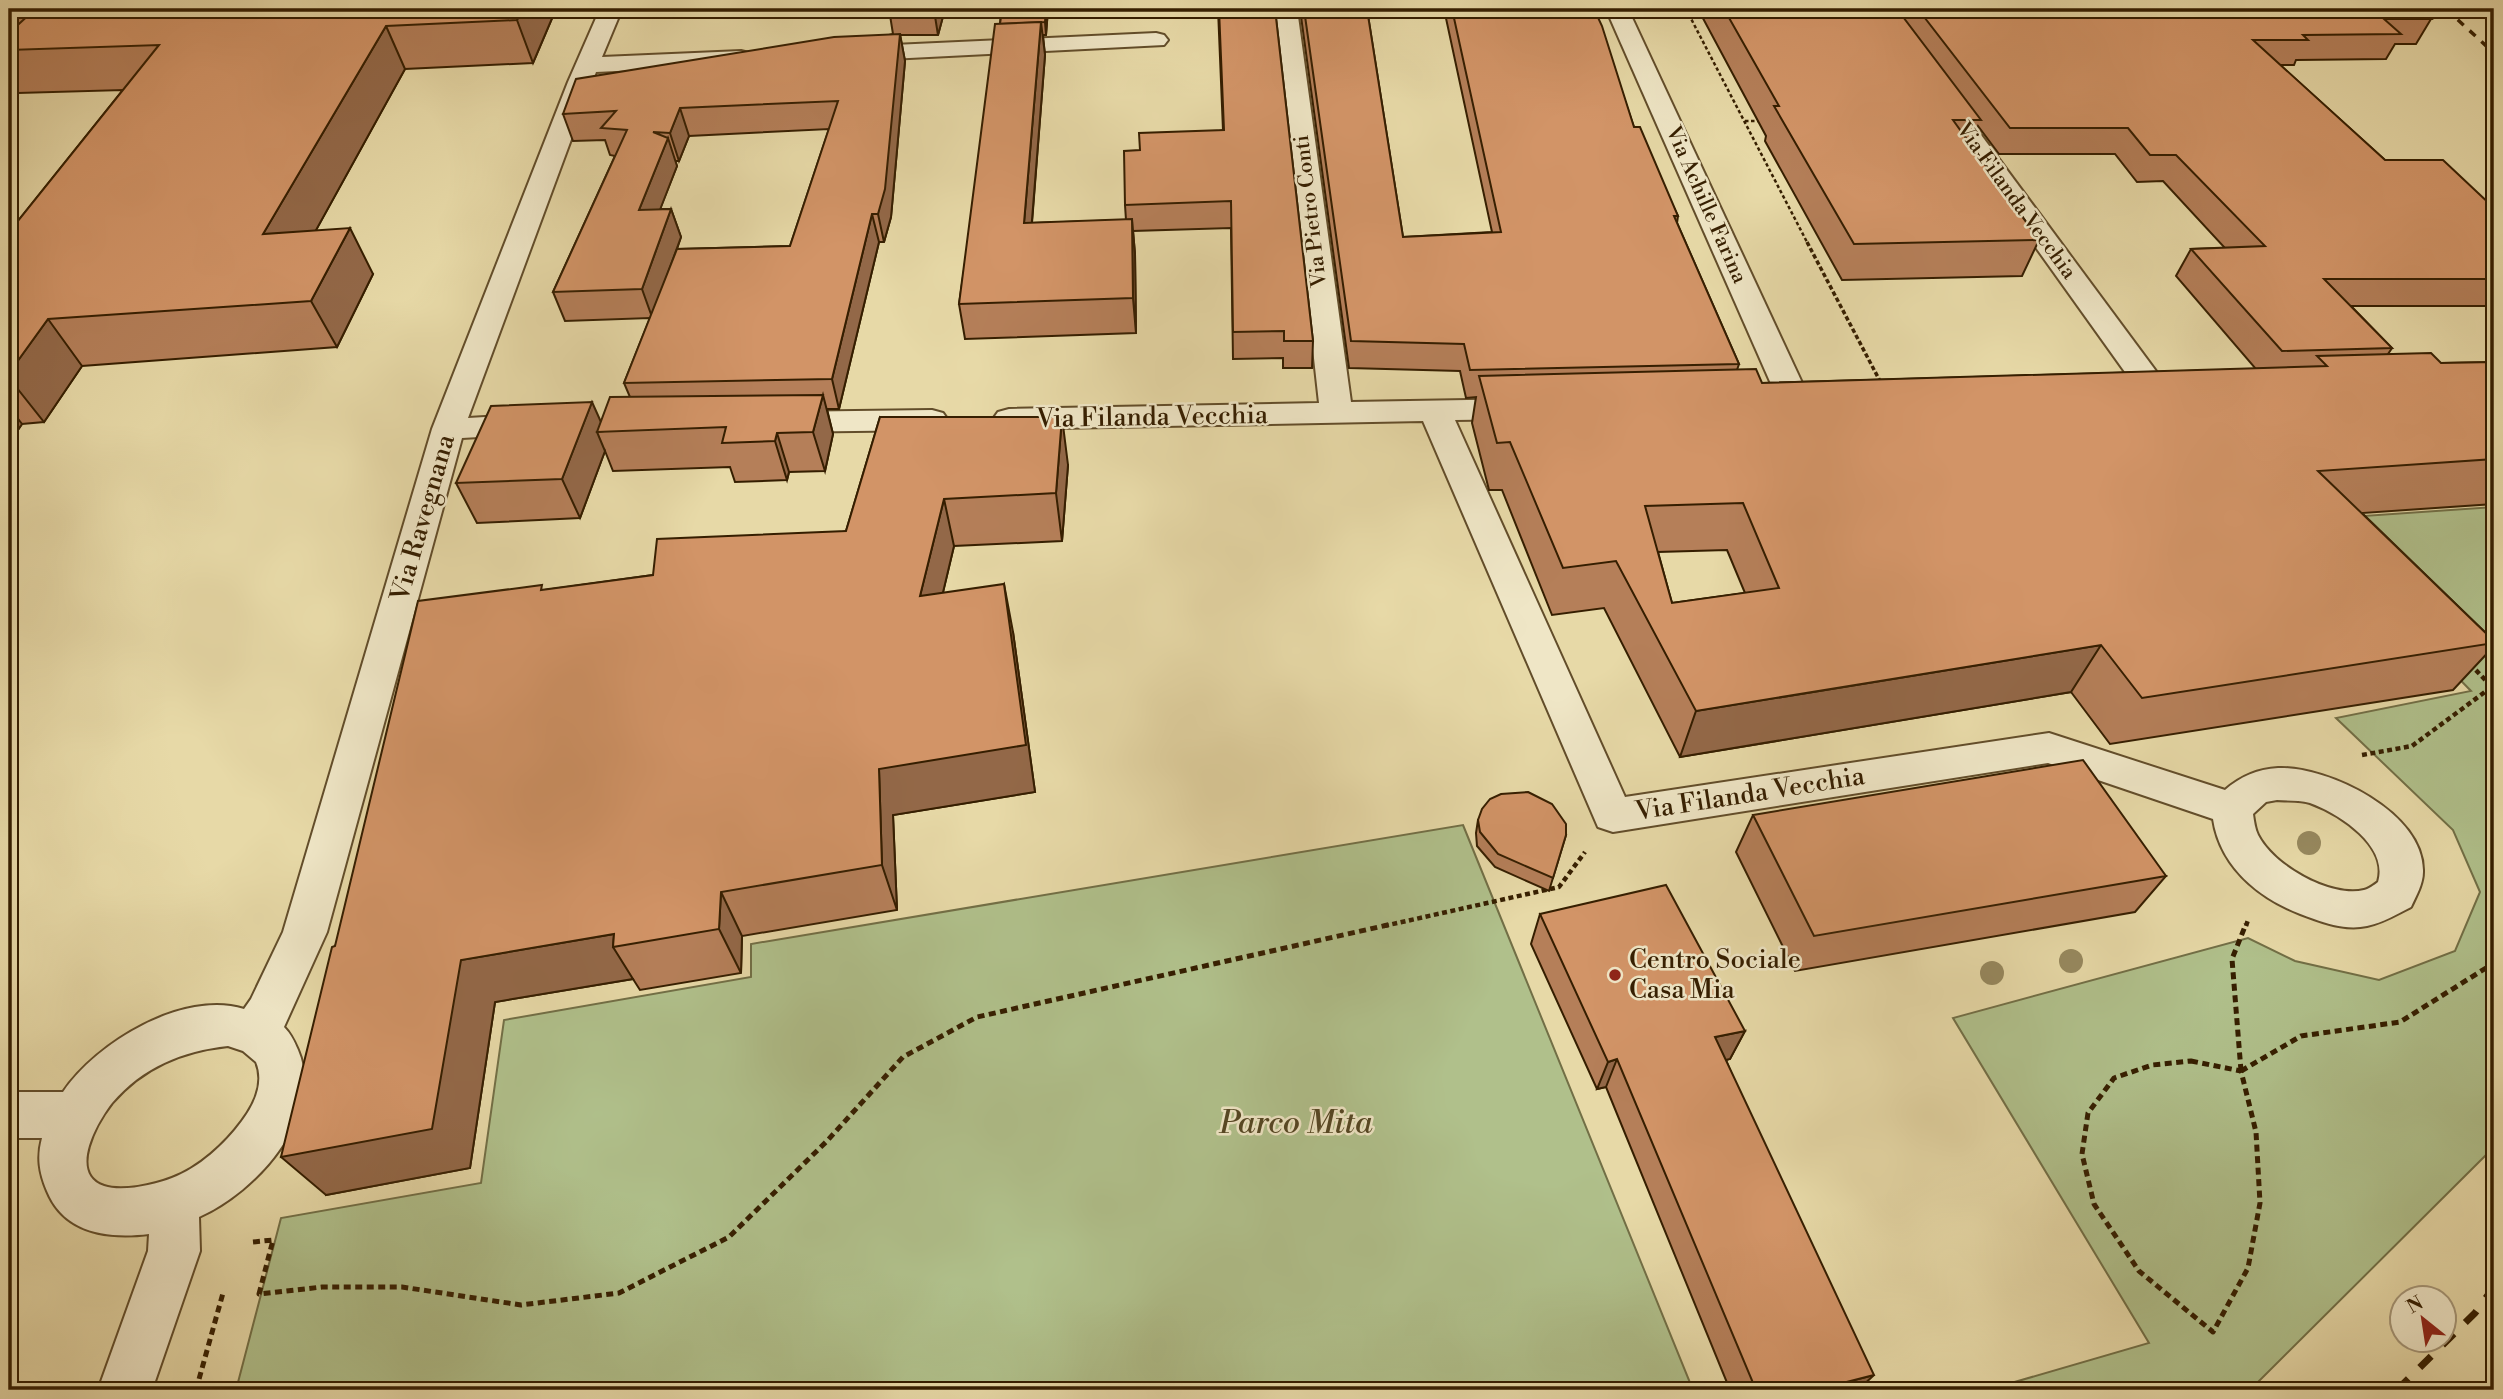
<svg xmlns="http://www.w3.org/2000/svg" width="2503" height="1399" font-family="'Libre Bodoni',serif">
<rect width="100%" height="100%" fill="#e7d9a7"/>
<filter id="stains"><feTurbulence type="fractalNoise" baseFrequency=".00286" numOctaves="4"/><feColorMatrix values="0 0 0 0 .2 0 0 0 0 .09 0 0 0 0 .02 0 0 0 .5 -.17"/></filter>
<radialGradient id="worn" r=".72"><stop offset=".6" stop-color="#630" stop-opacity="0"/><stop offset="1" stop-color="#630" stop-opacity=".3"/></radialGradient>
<g fill="#b0c08b" stroke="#726f46" stroke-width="2">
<polygon points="2494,507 2494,1147 2250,1390 1987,1390 2149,1343 1953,1018 2248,938 2295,961 2379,980 2455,951 2480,892 2453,830 2336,718 2471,691 2305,520"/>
<polygon points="1463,825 1693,1390 236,1390 281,1218 481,1183 504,1020 751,977 751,944"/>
</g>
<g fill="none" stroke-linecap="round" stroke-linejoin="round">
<defs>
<g id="minor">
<path d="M600,9h22l-20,48 139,-6 8,2 4,5 -4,5 -8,2 -145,7 -128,346 65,-4 11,3 5,7 -5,7 -11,3 -71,4 -135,494 -43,95c7,7 10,14 14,23 28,65 -42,142 -99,167l1,34 -48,139h-54l50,-139 1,-17c-42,5 -85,-1 -102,-43 -8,-19 -10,-34 -5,-53h-33v-46h54c33,-49 120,-102 181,-83l7,-10 32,-67 149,-503 136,-347zM228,1046l15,5 13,11c9,21 -2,43 -14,59 -17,23 -43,47 -70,57 -18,7 -50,14 -68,8 -37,-13 -6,-65 8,-83 31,-36 70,-52 116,-57z"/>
<path d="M1275,9h22l54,393 175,-3 11,3 5,7 -5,7 -11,3 -71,1 170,377 424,-64 176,57c15,-13 32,-21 53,-22 50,-2 147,45 145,104 0,12 -7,24 -12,35 -14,7 -28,16 -44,19 -18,4 -36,-1 -53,-7 -47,-15 -93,-47 -101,-100l-165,-56 -435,69 -15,-5 -175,-406 -414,8 -11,-3 -5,-7 5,-7 11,-3 310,-6zM2277,800c10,1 23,0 33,3 30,11 79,43 68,79 -4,3 -9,7 -14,8 -34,8 -91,-25 -106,-55 -3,-6 -4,-14 -5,-21l13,-12z"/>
<polygon points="1606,9 1628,9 1811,402 1806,409 1795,412 1784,409 1779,402"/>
<polygon points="1156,33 1164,35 1168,40 1164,45 850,61 842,59 838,54 842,49 850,47"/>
<polygon points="1941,91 1950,93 2167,386 2172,393 2167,400 2156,403 2145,400 1929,98 1932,93"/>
<polygon points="932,410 943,413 948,420 943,427 932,430 778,432 767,429 762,422 767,415 778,412"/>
</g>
</defs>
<use href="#minor" stroke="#624d2a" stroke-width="4"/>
<g stroke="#351e00" stroke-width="2.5" stroke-dasharray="3.5 2.5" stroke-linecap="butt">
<polyline points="1686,9 1808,244"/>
<polyline points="1745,121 1761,121"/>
</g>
<polyline stroke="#351e00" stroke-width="3.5" stroke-dasharray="4.5 2.5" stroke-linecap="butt" points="1807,242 1881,383"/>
<g stroke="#351e00" stroke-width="4.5" stroke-dasharray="5 3.5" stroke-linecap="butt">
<polyline points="2470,664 2494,689"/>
<polyline points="2362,755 2412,746 2493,686"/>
<polyline points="1384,926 1559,887 1585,852"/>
<polyline points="2246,926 2248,920"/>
</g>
<g stroke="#351e00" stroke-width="5" stroke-dasharray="7 4.5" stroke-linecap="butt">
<polygon points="2191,1061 2241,1071 2256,1132 2260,1203 2248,1268 2213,1332 2139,1271 2094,1204 2082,1154 2088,1113 2114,1078 2152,1065"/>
<polyline points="2241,1071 2232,959 2246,924"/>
<polyline points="2241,1071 2301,1036 2400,1022 2494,963"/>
<polyline points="253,1242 273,1240 259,1294 322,1287 402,1287 521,1305 619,1293 729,1237 827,1141 903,1057 977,1017 1392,924"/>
<polyline points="196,1390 223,1293"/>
</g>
<use href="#minor" fill="#efe6c6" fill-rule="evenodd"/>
<polyline stroke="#351e00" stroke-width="3.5" stroke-dasharray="8 8" stroke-linecap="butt" points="2446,9 2494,53"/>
<polyline stroke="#351e00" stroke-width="7" stroke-dasharray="16 16" stroke-linecap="butt" points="2397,1390 2475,1313 2494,1287"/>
</g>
<g fill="#96885e">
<circle cx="2309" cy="843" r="12"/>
<circle cx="2071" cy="961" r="12"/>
<circle cx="1992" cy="973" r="12"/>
</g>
<g fill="#b57f59" stroke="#351e00" stroke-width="2" fill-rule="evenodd">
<polygon points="13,9 556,9 533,63 405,69 316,230 373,274 337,347 82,366 44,422 22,424 9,443 9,232 123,90 18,93 9,79 9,33 17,25 9,12"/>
<polygon points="664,9 794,9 665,14"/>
<path d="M889,9h56l-7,26h-38l5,26 -14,156 -7,25h-5l-40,167h-12l6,25 -8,37 -36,1 -2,8 -52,2 -5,-15 -117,4 -8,-20 -25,67 -103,5 -21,-40 145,-61 29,-25 -6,-14 26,-65 -85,3 -12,-29 62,-136 -5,-1 -5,-15 -32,1 -10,-27 330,-80zM829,129l-39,117 -113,3 4,-12 -10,-28h-11l17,-43 -2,-5h4l10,-25z"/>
<polygon points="1002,9 1048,9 1046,35 1043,35 1045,55 1032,223 1126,220 1125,205 1140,150 1223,130 1218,9 1275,9 1313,341 1312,368 1283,368 1283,358 1233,359 1231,228 1133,231 1135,254 1136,333 965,339 959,304"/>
<path d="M1300,9h67l36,228 89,-5 -48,-223h150l40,118 44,89 -1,7 62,141 -2,6 25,13 494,-14 -80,-93 15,-27 34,-1 -62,-67 -26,1 -22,-28h-116l-21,-28 -7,18 68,96 -17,36 -180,4 -77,-139 1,-5 -68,-127h199l3,3 1,-3h517l13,10 -15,25h-21l-9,15 -90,1 -2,5h-14l105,95 109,48v98h-143l41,42 -4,6 53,9 53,-1v142l-132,9 132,128v5l-41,44 -343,54 -39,-52 -391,65 -76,-149 -52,7 -50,-125h-13l-17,-67 4,-26 -10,1 -6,-27 -111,-3zM1727,550l18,43 -73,10 -14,-51z"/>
<polygon points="880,417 1068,465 1062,541 954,546 943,592 1013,632 1035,792 893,815 897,910 742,936 741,973 640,990 633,979 495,1002 470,1168 326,1195 335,946 545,590 653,575 846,531"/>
<polygon points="1753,815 2166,876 2135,912 1795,971 1736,852"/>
<polygon points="1478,820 1566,835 1549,891 1495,867 1477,846 1476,833"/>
<polygon points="1540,914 1745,1031 1730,1059 1726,1060 1858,1390 1730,1390 1606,1087 1597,1089 1531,944"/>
</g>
<g fill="#936848" stroke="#351e00" stroke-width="2">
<polygon points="522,9 556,9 533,63 517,20"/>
<polygon points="934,9 945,9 938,35 934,10"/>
<polygon points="1046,9 1048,9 1046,35 1045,22"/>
<polygon points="1041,22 1045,55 1029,258 1024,223"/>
<polygon points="386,26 405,69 289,279 263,234"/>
<polygon points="900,34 905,61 891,217 884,242 878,214"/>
<polygon points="680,108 689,136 679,161 670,133"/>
<polygon points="668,138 677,166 649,238 639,210"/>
<polygon points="671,209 681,237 652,317 642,289"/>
<polygon points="872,214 879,242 839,409 832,379"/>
<polygon points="1132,219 1135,254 1136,333 1133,298"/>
<polygon points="350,228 373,274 337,347 311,301"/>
<polygon points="48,319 82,366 44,422 9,378 9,373"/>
<polygon points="823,395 833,434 825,471 813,432"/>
<polygon points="592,402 605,431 597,432 605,451 580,518 562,479"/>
<polygon points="9,407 22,424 9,443"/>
<polygon points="1062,417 1068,465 1062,541 1056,493"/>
<polygon points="777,433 789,472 787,480 775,441"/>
<polygon points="944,499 954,546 931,643 920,596"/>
<polygon points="1004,584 1013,632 1035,792 893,815 897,910 882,865 879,769"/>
<polygon points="2101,645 2071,692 1680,757 1696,711"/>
<polygon points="721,892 742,936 741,973 719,929"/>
<polygon points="614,934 613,947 633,979 495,1002 470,1168 326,1195 281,1157 461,960"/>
<polygon points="1745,1031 1730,1059 1701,1066 1715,1037"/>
<polygon points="1617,1059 1606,1087 1597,1089 1608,1062"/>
<polygon points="1874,1375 1858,1390 1815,1390"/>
</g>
<g fill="#d29467" stroke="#351e00" stroke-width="2" fill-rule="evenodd">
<polygon points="13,9 522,9 517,20 386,26 263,234 350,228 311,301 48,319 9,373 9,232 159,45 9,50 9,33 32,12 9,12"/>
<polygon points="889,9 934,9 934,10 889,11"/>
<polygon points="1002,9 1046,9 1045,22 1000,24"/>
<polygon points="1219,9 1275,9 1313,341 1284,341 1284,331 1233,332 1231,201 1125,205 1124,151 1140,150 1139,133 1224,130"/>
<polygon points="1304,9 1367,9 1403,237 1501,232 1452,9 1594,9 1602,26 1634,127 1640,127 1678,216 1674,216 1739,364 1470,370 1464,344 1351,341"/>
<polygon points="1724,9 1897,9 1981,120 1953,120 2039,240 1854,244 1774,106 1779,106"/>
<polygon points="1918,9 2418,9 2431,19 2384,19 2401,34 2303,35 2308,40 2253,40 2385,160 2443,160 2494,208 2494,279 2324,279 2392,348 2282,351 2191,249 2265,246 2176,155 2150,155 2128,128 2010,128"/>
<polygon points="1041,22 1024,223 1132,219 1133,298 959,304 995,24"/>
<polygon points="900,34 885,189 878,214 872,214 832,379 624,383 677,249 790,246 838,101 680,108 670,133 653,132 668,138 639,210 671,209 642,289 553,292 627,130 601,128 616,111 563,114 576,79 834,37"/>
<path d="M2431,353l10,10 53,-1v97l-176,12 176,170v2l-352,55 -41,-53 -405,66 -80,-150 -53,7 -53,-126 -13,1 -18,-67 277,-7 6,14 565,-17 -10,-10zM1743,503l36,85 -107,15 -27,-97z"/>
<polygon points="823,395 813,432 777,433 775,441 722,443 726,427 597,432 610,397"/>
<polygon points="592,402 562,479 456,483 491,406"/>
<polygon points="880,417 1062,417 1056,493 944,499 920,596 1004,584 1026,745 879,769 882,865 721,892 719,929 613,947 614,934 461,960 432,1129 281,1157 332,947 335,946 418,601 542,585 541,590 653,575 657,539 846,531"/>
<polygon points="2083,760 2166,876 1814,936 1753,815"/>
<polygon points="1528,792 1552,804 1566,824 1566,835 1553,878 1498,854 1480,832 1478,820 1482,809 1490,799 1501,794"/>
<polygon points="1666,885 1745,1031 1715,1037 1874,1375 1815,1390 1756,1390 1617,1059 1608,1062 1540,914"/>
</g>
<circle fill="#8f2418" stroke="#efe6c6" stroke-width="2.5" cx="1615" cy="975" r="7"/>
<g text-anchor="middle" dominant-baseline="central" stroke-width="5" stroke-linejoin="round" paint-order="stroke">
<g font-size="21" fill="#351e00" stroke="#efe6c6">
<text transform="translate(2016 201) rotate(54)">Via Filanda Vecchia</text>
<text transform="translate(1706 205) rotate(66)">Via Achille Farina</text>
<text transform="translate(1311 211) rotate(-97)">Via Pietro Conti</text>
</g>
<g font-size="26" fill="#351e00" stroke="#efe6c6">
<text transform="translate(1152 417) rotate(-1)">Via Filanda Vecchia</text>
<text transform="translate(423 518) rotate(-74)">Via Ravegnana</text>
<text transform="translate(1750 794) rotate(-9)">Via Filanda Vecchia</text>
</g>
<g font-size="26" fill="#351e00" stroke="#efe6c6" text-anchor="start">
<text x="1629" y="960">Centro Sociale<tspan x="1629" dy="30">Casa Mia</tspan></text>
</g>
<g font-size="32" font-style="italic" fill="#544623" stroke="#efe6c6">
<text x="1296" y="1123">Parco Mita</text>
</g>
</g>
<rect width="2503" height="1399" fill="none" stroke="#e7d9a7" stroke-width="35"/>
<rect x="10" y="10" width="2482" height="1378" fill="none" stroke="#351e00" stroke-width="3.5"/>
<rect x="18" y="18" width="2468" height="1364" fill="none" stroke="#351e00" stroke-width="2"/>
<g transform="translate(2423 1319) rotate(330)"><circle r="33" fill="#efe6c6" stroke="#a59677" stroke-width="2"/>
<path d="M0-5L12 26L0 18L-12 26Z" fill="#8f2418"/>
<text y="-10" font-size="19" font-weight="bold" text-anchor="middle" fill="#351e00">N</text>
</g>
<rect width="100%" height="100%" filter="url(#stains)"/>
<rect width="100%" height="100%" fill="url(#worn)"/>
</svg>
